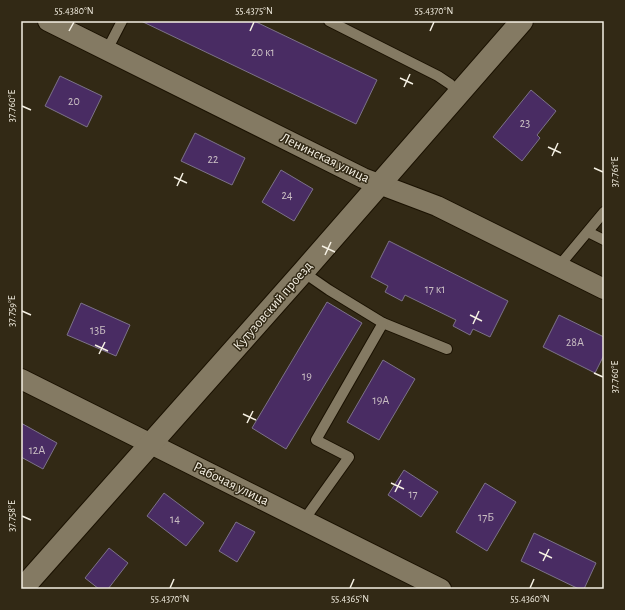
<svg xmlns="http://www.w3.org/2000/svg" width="625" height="610" font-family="'Alegreya Sans',sans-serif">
<rect width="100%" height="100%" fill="#322915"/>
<g fill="#492c63" stroke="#7c7288">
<polygon points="141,21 254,21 377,80 356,124"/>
<polygon points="60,76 102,96 87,127 45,106"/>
<polygon points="531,90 556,111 537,135 540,138 522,161 493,137"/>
<polygon points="195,133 245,158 232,185 181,161"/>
<polygon points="281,170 313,189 294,221 262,202"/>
<polygon points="389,241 508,301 490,337 473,329 470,335 453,326 456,320 405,295 402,301 385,292 388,286 371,277"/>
<polygon points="327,302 362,323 286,449 252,428"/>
<polygon points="81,303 130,325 116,356 67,335"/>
<polygon points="559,315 604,337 604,355 595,373 543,347"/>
<polygon points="383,360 415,379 379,440 347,422"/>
<polygon points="21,423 57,443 43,469 21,457"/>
<polygon points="404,470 438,492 421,517 388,495"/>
<polygon points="485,483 516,502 487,551 456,532"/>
<polygon points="164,493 204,523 186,546 147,516"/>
<polygon points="236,522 255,532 237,562 219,551"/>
<polygon points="534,533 596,563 584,589 579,589 521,561"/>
<polygon points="109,548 128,563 108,589 99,589 85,578"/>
</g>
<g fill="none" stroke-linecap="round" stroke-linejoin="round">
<defs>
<g id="service">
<polyline points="329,21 438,76 450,84 459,93"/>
<polyline points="107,50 122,21"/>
<polyline points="588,232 604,240"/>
<polyline points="559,266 604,212"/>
<polyline points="303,272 329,290 383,323 447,349"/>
<polyline points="304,520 349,457 316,440 383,323"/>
</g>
<g id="minor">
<polyline points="48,21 363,178 437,206 604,289"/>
<polyline points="21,379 441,589"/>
</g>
<polyline id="tertiary" points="22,589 303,272 522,21"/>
</defs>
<use href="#service" stroke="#1a1101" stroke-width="12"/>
<use href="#minor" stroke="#1a1101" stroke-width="22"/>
<use href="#tertiary" stroke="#1a1101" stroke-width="24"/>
<use href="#service" stroke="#847a63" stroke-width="10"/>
<use href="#minor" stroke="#847a63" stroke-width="20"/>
<use href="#tertiary" stroke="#847a63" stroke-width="22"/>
</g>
<path fill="none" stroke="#f5f0e3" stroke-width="1.5" d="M69,31l5,-9M250,31l4,-9M430,31l4,-9M400,78l13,6M404,87l6,-13M22,106l9,4M548,147l13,6M552,156l6,-13M594,168l9,4M174,177l13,6M177,186l6,-13M322,246l13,6M325,255l6,-13M22,311l9,4M470,315l12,6M473,324l6,-13M95,345l13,6M99,354l6,-12M594,373l9,4M243,414l13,6M247,423l6,-12M391,483l13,6M395,492l6,-12M22,516l9,4M539,552l13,6M543,561l6,-12M170,588l4,-9M350,588l4,-9M530,588l4,-9"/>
<g text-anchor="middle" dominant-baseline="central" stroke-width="3" stroke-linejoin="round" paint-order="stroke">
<g font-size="12" fill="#cabfc3">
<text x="263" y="52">20 к1</text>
<text x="74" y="101">20</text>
<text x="525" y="123">23</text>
<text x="213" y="159">22</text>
<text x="287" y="195">24</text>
<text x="435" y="289">17 к1</text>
<text x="98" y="330">13Б</text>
<text x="575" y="342">28А</text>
<text x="307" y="376">19</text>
<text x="381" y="400">19А</text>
<text x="37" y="450">12А</text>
<text x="413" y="494">17</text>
<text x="486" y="517">17Б</text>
<text x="175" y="519">14</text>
</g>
<g font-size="14" fill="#f5f0e3" stroke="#322915">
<text transform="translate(325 158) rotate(26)">Ленинская улица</text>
<text transform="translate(273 306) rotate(-49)">Кутузовский проезд</text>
<text transform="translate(231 484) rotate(26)">Рабочая улица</text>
</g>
</g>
<rect width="625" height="610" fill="none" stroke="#322915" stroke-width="44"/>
<rect x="22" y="22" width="581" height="566" fill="none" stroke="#f5f0e3" stroke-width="1.5"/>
<g font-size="10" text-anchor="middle" fill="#f5f0e3">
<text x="74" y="14">55.4380°N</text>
<text x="254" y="14">55.4375°N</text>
<text x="434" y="14">55.4370°N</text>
<text transform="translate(11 106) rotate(-90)" y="4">37.760°E</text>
<text transform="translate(614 172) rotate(-90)" y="4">37.761°E</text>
<text transform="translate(11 311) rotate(-90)" y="4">37.759°E</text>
<text transform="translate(614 377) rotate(-90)" y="4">37.760°E</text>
<text transform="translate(11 516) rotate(-90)" y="4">37.758°E</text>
<text x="170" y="602">55.4370°N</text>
<text x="350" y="602">55.4365°N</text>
<text x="530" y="602">55.4360°N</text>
</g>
</svg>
